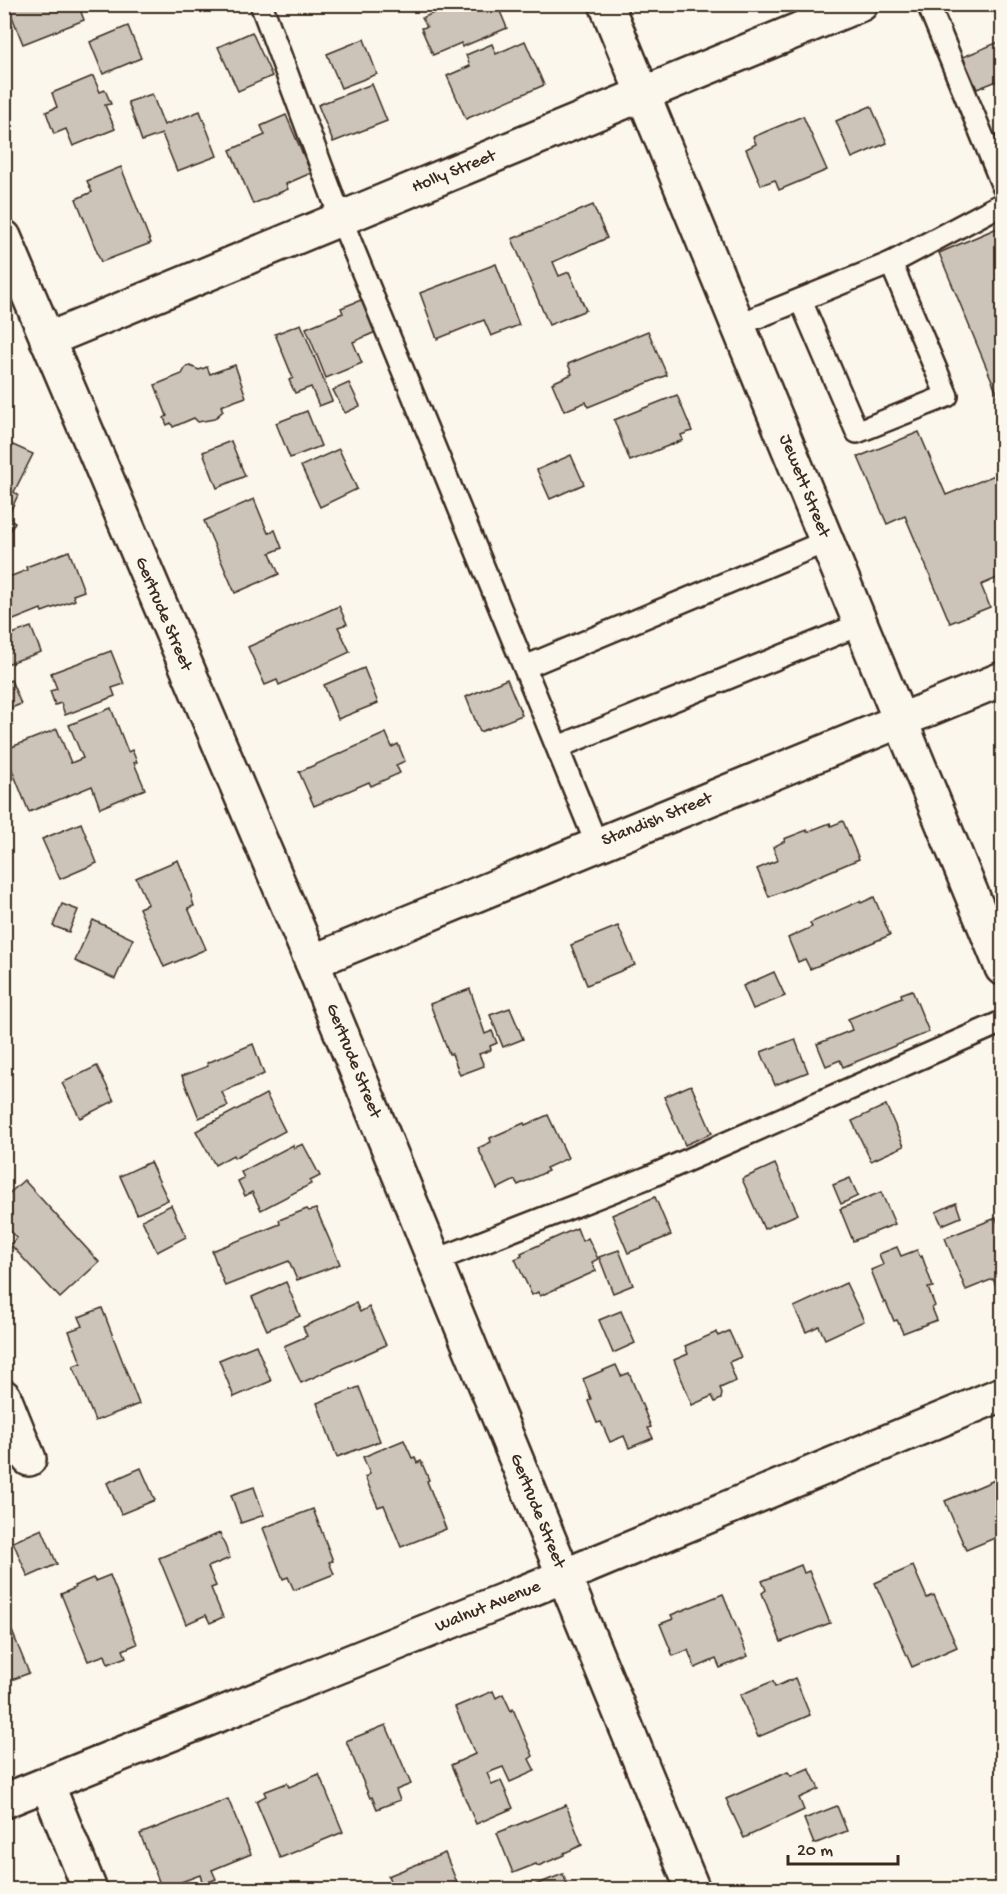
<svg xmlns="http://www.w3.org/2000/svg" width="1007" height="1894" font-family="'Gochi Hand',sans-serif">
<rect width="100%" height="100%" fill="#fbf7ec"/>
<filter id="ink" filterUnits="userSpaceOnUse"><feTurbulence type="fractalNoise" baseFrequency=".0167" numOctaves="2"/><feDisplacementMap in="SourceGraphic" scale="12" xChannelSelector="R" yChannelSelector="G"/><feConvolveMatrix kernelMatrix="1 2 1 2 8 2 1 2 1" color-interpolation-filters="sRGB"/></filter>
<g filter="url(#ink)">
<g fill="#ccc4b9" stroke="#3b2a1e" stroke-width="1.5">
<polygon points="7,4 78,4 84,20 23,44"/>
<polygon points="454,4 497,4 507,28 462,47 461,43 433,55 421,28 427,27 422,18"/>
<polygon points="128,26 141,58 103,74 90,42"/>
<polygon points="252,32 272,76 238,91 218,47"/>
<polygon points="364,39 377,74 341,88 327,54"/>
<polygon points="525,41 544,85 466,119 447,76 470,66 466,55 492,44 496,54"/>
<polygon points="1001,41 1002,79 977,89 963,57"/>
<polygon points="93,76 100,92 105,90 111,104 105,105 115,129 73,146 66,129 54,134 46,112 57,107 52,93"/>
<polygon points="372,84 387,121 333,142 318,105"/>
<polygon points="152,94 164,125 200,111 217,156 177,171 162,134 142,141 128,102"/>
<polygon points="871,106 887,143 852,158 836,121"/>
<polygon points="286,115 311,173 286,184 288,189 253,204 230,150 265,135 261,126"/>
<polygon points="803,116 827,170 779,190 775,180 761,185 746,149 756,144 753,137"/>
<polygon points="121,167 151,243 101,262 76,199 92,192 87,181"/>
<polygon points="593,205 607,238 553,262 559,276 569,272 586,310 549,325 512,239"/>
<polygon points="1002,226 1002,405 939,253"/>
<polygon points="496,264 519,325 491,336 484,320 437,339 420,293"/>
<polygon points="366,298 380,330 353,342 362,363 326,378 306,328 343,313 341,308"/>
<polygon points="301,324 332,401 319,406 311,387 295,393 289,380 293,378 275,334"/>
<polygon points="648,331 667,375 588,407 586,402 564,411 552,383 572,374 568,364"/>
<polygon points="235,365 246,397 221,406 223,411 214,419 198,422 194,418 173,427 171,423 167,425 164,418 167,416 155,385 182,374 186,367 190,366 199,370 207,367 210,374"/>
<polygon points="349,383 360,406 345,413 333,390"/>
<polygon points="677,395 692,431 681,435 683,440 630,461 614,420"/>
<polygon points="307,411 321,446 290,458 276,423"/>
<polygon points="919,432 946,495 1002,472 1002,576 981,585 990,607 950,623 905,516 887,524 858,457"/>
<polygon points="4,441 33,454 14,492 18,495 7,518 15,522 4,542"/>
<polygon points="231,441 245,476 217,488 203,452"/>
<polygon points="339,449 357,489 320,507 301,466"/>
<polygon points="571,455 584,484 550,499 537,470"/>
<polygon points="254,499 268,533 275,530 282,548 270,553 279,574 235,593 204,521"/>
<polygon points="69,551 84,591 73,595 75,600 42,612 41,609 11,621 4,604 4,579 27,570 26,567"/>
<polygon points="339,606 347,624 338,627 350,652 279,685 277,680 265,685 248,647"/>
<polygon points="31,627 41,652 4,665 4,637"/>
<polygon points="111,651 124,684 112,688 115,696 65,715 61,703 55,705 50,691 57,689 51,673"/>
<polygon points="364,668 378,703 338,719 324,685"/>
<polygon points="507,679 522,715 480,732 466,697"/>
<polygon points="11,680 21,704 4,711 4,683"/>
<polygon points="111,708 128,752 132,750 137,762 134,763 145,789 100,808 92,786 29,812 4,750 57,729 71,763 83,758 69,725"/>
<polygon points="386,733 392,747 398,744 405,761 396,765 400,773 371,786 369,782 314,806 299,772"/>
<polygon points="843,821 859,859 769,897 757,869 778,860 773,847 785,841 784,839 807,830 807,832 830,823 831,826"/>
<polygon points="81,823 97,863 60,879 42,839"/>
<polygon points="178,860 192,895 191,896 194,906 188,908 206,949 164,967 139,908 148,904 136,878"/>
<polygon points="874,897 890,935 810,969 805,959 798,962 788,938 812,927 810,923 860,901 861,903"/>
<polygon points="62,904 78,910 69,932 53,926"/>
<polygon points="93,920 133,939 115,979 75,961"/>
<polygon points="618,926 635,965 587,985 571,945"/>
<polygon points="774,972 785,996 753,1009 743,986"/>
<polygon points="470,989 485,1034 492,1031 497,1043 490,1046 491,1050 479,1054 484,1066 460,1075 452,1054 449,1054 430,1004"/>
<polygon points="912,990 929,1032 843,1067 840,1060 826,1066 817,1044 852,1030 848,1019 902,997 901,994"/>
<polygon points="510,1008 523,1039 503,1047 490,1015"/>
<polygon points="795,1039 808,1072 775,1085 761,1052"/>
<polygon points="253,1044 264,1074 222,1092 228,1106 199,1118 182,1076 208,1066 207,1063"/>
<polygon points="97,1066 114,1101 80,1118 62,1083"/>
<polygon points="691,1085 712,1133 685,1145 664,1097"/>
<polygon points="266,1094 285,1131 234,1158 233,1155 215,1165 196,1131"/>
<polygon points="886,1105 904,1146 871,1161 852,1121"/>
<polygon points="548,1115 568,1158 546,1168 548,1171 518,1185 515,1180 497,1189 478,1148 491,1142 490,1138 524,1123 525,1125"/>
<polygon points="303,1144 320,1176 310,1181 311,1184 261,1210 252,1192 245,1196 238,1181 244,1178 241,1172 293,1145 294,1148"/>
<polygon points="150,1162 168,1200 137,1214 120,1176"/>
<polygon points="775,1164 798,1214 764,1229 742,1179"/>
<polygon points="850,1178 858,1196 841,1204 833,1185"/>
<polygon points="24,1180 99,1262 60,1298 10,1244 17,1238 4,1225 4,1198"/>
<polygon points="881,1192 895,1224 853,1241 840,1209"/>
<polygon points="655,1197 671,1235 628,1253 612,1215"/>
<polygon points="956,1203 961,1217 942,1225 936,1212"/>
<polygon points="171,1205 186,1237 157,1252 142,1220"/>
<polygon points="307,1209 309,1211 316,1209 340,1264 297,1280 289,1261 225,1286 212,1251 280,1224 279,1220"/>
<polygon points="996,1218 1002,1233 1002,1283 996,1286 993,1279 966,1290 945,1238"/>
<polygon points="577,1228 582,1241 588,1238 598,1259 592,1262 596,1271 540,1296 538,1292 532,1295 515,1259 522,1256 521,1253"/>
<polygon points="897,1247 901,1256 917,1250 920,1257 922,1256 933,1287 928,1288 935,1306 932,1308 937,1320 903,1333 897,1320 894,1321 886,1302 884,1303 871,1270 883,1265 879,1254"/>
<polygon points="619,1250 633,1285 613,1293 599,1257"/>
<polygon points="286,1282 300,1316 267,1330 252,1297"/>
<polygon points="846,1283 864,1321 825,1339 819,1326 806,1332 794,1307"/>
<polygon points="356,1303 360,1312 369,1307 386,1345 301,1383 284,1346 307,1336 303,1327"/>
<polygon points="102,1308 139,1404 95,1421 73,1366 81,1363 69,1331 83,1326 79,1317"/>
<polygon points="621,1311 635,1343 613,1353 599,1320"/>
<polygon points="729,1331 741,1357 729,1362 736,1381 720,1388 722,1393 721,1399 715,1402 712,1396 692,1405 674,1360 688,1354 685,1346 717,1332 718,1336"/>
<polygon points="256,1345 271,1381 234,1397 219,1360"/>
<polygon points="616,1365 621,1376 629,1373 651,1427 648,1428 653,1438 629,1448 624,1436 610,1442 601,1422 597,1423 588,1401 591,1399 583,1379"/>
<polygon points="359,1387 380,1441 337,1457 317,1403"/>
<polygon points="404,1440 412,1458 415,1457 417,1463 421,1461 429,1480 427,1481 446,1529 401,1547 384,1505 378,1507 365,1477 370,1474 363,1457"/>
<polygon points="141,1468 155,1500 121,1514 107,1483"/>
<polygon points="1002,1477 1002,1535 966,1550 945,1501"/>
<polygon points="254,1487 264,1515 241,1523 231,1495"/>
<polygon points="313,1509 333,1561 329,1562 334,1574 294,1590 288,1577 283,1579 263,1528"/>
<polygon points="42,1529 57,1564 28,1577 13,1542"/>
<polygon points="220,1533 230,1558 208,1567 216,1586 211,1588 223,1617 210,1623 206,1615 186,1624 159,1558"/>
<polygon points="801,1565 804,1573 809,1571 830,1623 781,1642 762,1593 766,1590 762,1581"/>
<polygon points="913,1566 927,1598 934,1595 957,1647 912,1667 875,1583"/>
<polygon points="110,1575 137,1644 123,1650 126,1657 108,1664 105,1655 88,1661 61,1594 75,1588 74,1586 93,1578 95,1581"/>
<polygon points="723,1594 748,1656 720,1668 716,1659 695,1668 688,1650 673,1656 660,1624 673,1619 671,1615"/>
<polygon points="12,1631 29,1673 4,1683 4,1634"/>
<polygon points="795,1678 810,1715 758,1737 740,1695 773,1681 775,1687"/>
<polygon points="493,1691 496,1698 503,1694 511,1711 513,1709 533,1756 529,1759 535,1771 510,1782 503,1767 487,1773 492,1785 501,1781 513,1808 476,1824 451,1765 475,1754 455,1707"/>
<polygon points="386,1725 411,1784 396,1790 400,1800 377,1809 372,1797 370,1798 346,1741"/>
<polygon points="809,1768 819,1789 799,1798 804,1810 744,1838 726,1799 788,1772 791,1776"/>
<polygon points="319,1774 343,1832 280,1858 256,1801 266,1796 264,1792 287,1783 289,1787"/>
<polygon points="228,1799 251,1854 212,1870 216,1879 203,1884 200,1875 162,1889 140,1834"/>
<polygon points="566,1805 582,1845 564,1853 564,1855 538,1866 536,1864 513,1873 497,1833"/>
<polygon points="837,1806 847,1831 814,1844 804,1819"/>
<polygon points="445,1853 460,1890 394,1890 388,1876"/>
<polygon points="563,1874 569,1890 527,1890 527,1888"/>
</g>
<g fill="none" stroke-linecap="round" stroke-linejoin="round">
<defs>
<g id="lane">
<polyline points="261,4 341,219 597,845"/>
<polyline points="928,4 1002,184"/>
<polyline points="801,301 857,432 947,396 891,263"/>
<polyline points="738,325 891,263 1002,204"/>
<polyline points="525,667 827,541"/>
<polyline points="558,747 861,624"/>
<polyline points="434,1261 649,1177 1002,1022"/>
</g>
<g id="street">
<polyline points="606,4 1002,968"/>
<polyline points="4,237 312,962 693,1890"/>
<polyline points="47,340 861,4"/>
<polyline points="312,962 1002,679"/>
<polyline points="4,1397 29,1459"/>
<polyline points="47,1784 90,1890"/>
<polyline points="4,1801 564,1576 1002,1394"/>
</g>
</defs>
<use href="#lane" stroke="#3b2a1e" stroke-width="26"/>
<use href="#street" stroke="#3b2a1e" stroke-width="38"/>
<use href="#lane" stroke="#fbf7ec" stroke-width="21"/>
<use href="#street" stroke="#fbf7ec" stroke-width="33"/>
</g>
</g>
<g text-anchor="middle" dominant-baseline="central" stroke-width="6" stroke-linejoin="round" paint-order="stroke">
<g font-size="18" fill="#3b2a1e" stroke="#fbf7ec">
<text transform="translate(454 172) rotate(-22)">Holly Street</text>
<text transform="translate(804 486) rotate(68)">Jewett Street</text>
<text transform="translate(163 614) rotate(67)">Gertrude Street</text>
<text transform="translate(657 820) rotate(-22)">Standish Street</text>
<text transform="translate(353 1061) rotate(68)">Gertrude Street</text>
<text transform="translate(537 1511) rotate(68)">Gertrude Street</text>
<text transform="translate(488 1607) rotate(-22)">Walnut Avenue</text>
</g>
</g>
<rect width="1007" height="1894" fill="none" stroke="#fbf7ec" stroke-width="24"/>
<rect x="12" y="12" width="983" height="1870" fill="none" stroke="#3b2a1e" stroke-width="2" filter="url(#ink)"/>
<path d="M788 1855v9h110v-9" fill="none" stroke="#3b2a1e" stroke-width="3"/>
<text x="797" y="1855" font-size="18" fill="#3b2a1e" stroke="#fbf7ec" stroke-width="4.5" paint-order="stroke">20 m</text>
</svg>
